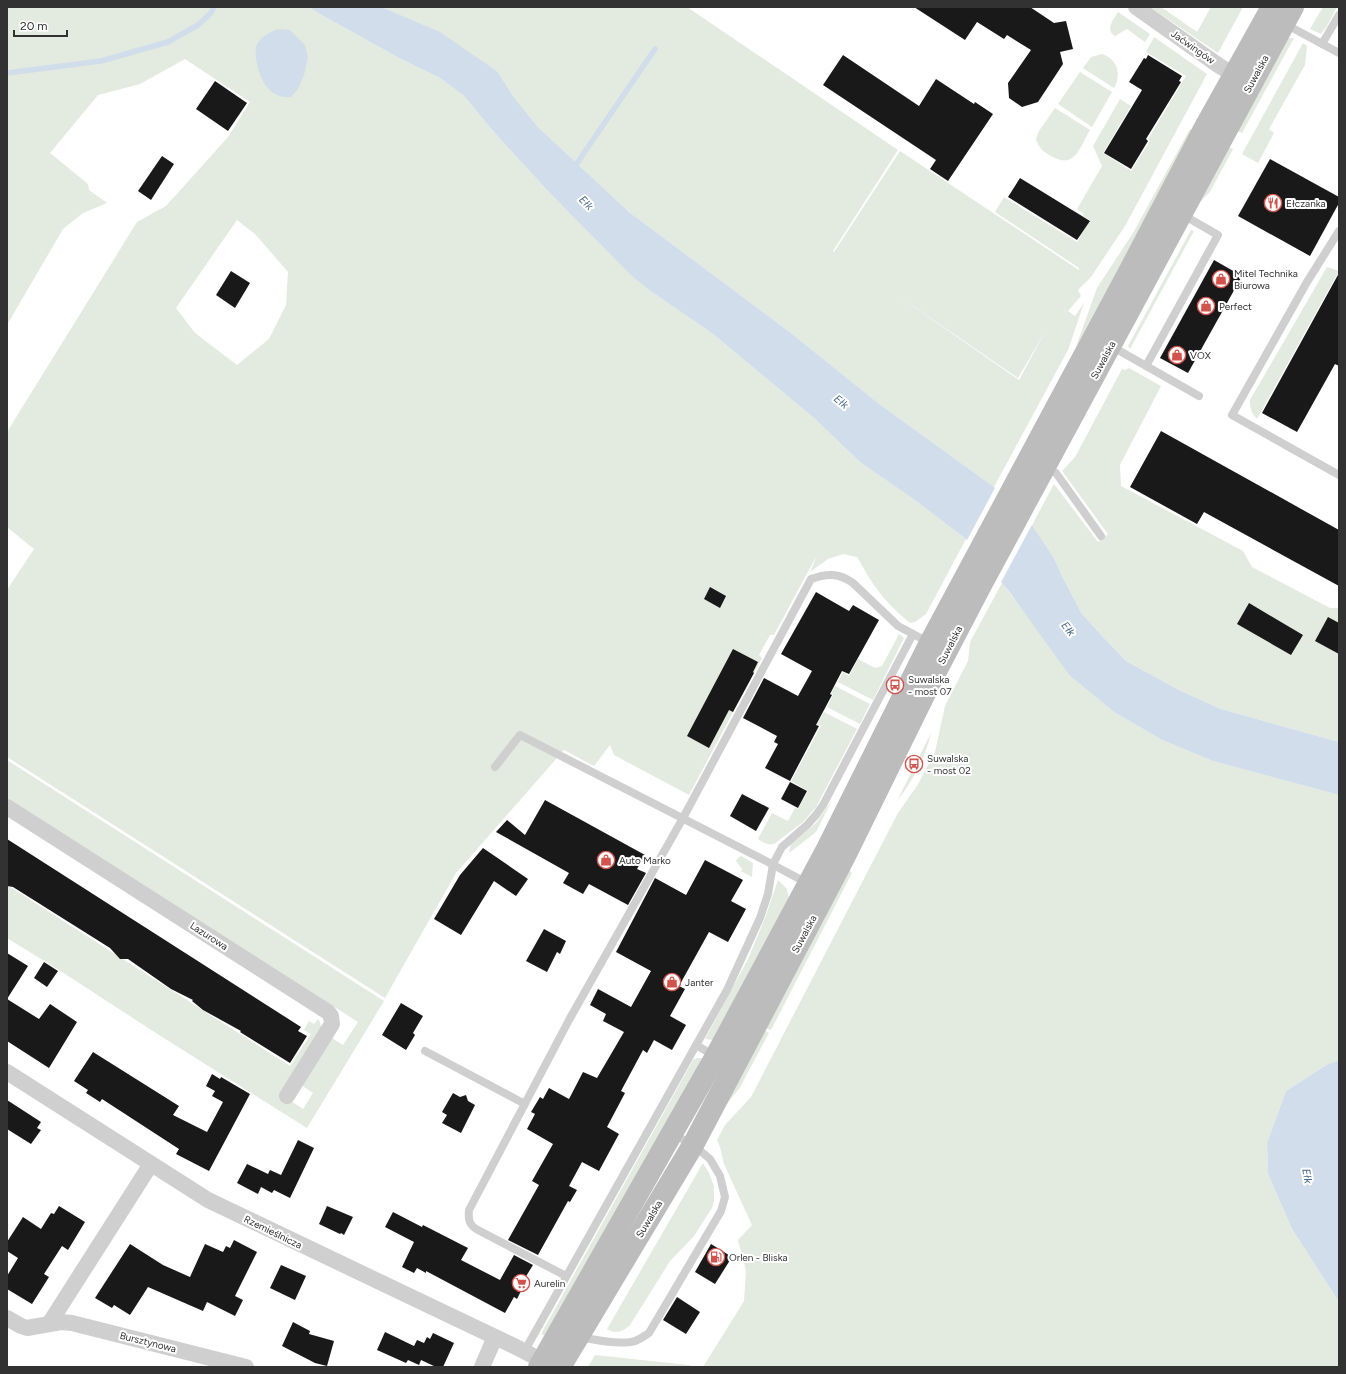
<svg xmlns="http://www.w3.org/2000/svg" width="1346" height="1374" font-family="Figtree,sans-serif">
<rect width="100%" height="100%" fill="#fff"/>
<g fill="#e3eadf" fill-rule="evenodd">
<path d="M7,7h302l9,6 83,46 39,19 24,18 29,35 52,57 104,102 64,44 101,84 46,44 56,39 50,38 -40,75 -11,8 -5,1c-12,-10 -24,-21 -33,-34 -8,-10 -13,-21 -20,-32l-14,-3 -15,5 -18,13 7,-17 -43,80h-4l-11,20 3,3 -73,137 -75,-40 -4,-10 -16,21 -30,-16 -108,123 -71,125 -378,-241v-167l27,-41 -27,-22v-95l130,-210 29,-16 62,-69 22,-35 -65,-43 -45,25 -42,11 -48,58 38,31 1,6 18,13 -24,10 -20,16 -56,96zM237,220l19,15 32,37 -2,33 -17,34 -32,26 -42,-32 -19,-25z"/>
<path d="M381,7h306l211,143 -65,101 1,1 66,-101 179,119v-2l-84,-56 9,-15 73,45 13,-22 -7,-4 1,-2 -7,-5 25,-43 -9,-20 27,-47 11,7 -28,47 28,18 19,-30 -2,-2 38,-63 -40,-24 8,-15 53,37 -82,152 -34,51 -13,13 3,6 -13,15 7,5 9,-13 -16,47 -74,137 -116,-84 -87,-70 -162,-121 -92,-86 -24,-30 -15,-24zM888,289l130,89 28,-48 -27,50z"/>
<polygon points="1150,7 1161,7 1197,32 1211,7 1243,7 1218,53"/>
<polygon points="1323,7 1337,7 1327,26 1321,34 1310,29"/>
<path d="M1118,12l32,22 -5,8 -18,-13 -12,7c-10,-6 -2,-16 3,-24z"/>
<polygon points="1288,38 1294,38 1242,133 1237,131"/>
<polygon points="1303,43 1307,46 1305,65 1269,129 1274,133 1258,163 1242,154"/>
<path d="M1102,54c15,5 20,20 12,34l-31,-20 8,-11z"/>
<polygon points="1080,72 1112,92 1092,127 1058,104"/>
<path d="M1055,108l35,22c-10,17 -15,39 -37,27 -9,-5 -14,-8 -17,-18l3,-8z"/>
<polygon points="1190,129 1193,131 1076,347 1097,288 1133,233"/>
<polygon points="1229,147 1233,149 1210,192 1197,205"/>
<polygon points="1191,230 1194,231 1130,349 1128,346"/>
<path d="M1327,267l12,4 -82,148c-6,-6 -7,-11 -7,-19z"/>
<polygon points="1129,368 1161,386 1120,465 1121,486 1243,551 1252,567 1330,608 1339,608 1339,742 1221,709 1179,690 1126,661 1105,639 1082,614 1062,576 1054,558 1032,525 1054,484 1098,542 1108,534 1062,471 1075,457 1122,369 1125,370"/>
<polygon points="1002,583 1045,639 1070,676 1114,712 1162,740 1213,761 1339,795 1339,1060 1328,1064 1286,1091 1267,1143 1268,1174 1292,1229 1339,1302 1339,1367 703,1367 744,1301 746,1271 738,1240 752,1225 724,1164 720,1147 717,1140 725,1125 751,1097 898,813 917,786 935,752 945,706 968,661 970,642"/>
<polygon points="899,634 904,638 873,700 838,682 843,672 849,676 858,659 875,668 882,666"/>
<polygon points="835,686 870,704 860,724 827,707 833,695 831,693"/>
<path d="M824,712l33,17 -41,78 -13,15 -29,22c-7,1 -10,-1 -16,-5l14,-26 16,8 7,-13 3,1 10,-18 -17,-10 30,-55 -4,-2z"/>
<path d="M931,733c-6,26 -18,47 -34,68z"/>
<polygon points="7,760 384,1001 307,1128 159,1035 59,970 7,938 7,885 290,1066 311,1034 304,1030 309,1021 314,1024 318,1019 320,1022 322,1030 282,1095 303,1109 313,1093 301,1085 332,1038 343,1045 358,1022 7,798"/>
<polygon points="832,800 816,832 789,853 791,844 816,823"/>
<polygon points="741,856 753,863 752,877 741,871 742,869 736,861 738,858"/>
<polygon points="848,869 852,873 771,1030 765,1028"/>
<polygon points="778,880 787,889 789,898 713,1040 705,1039 748,959 765,918"/>
<polygon points="764,1030 769,1033 739,1089 724,1107"/>
<polygon points="697,1058 702,1058 664,1132 548,1336 542,1335 542,1332 693,1060"/>
<path d="M703,1163l6,10 5,13v15l-2,7 -18,28 -24,25 -40,64c-6,6 -15,10 -23,4z"/>
<polygon points="595,1355 689,1365 693,1367 588,1367"/>
</g>
<g fill="#d1ddea">
<polygon points="309,7 381,7 440,32 498,72 513,96 537,126 629,212 791,333 878,403 994,487 1032,525 1054,558 1062,576 1082,614 1105,639 1126,661 1179,690 1221,709 1339,742 1339,795 1213,761 1162,740 1114,712 1070,676 1011,594 966,539 916,501 860,462 814,418 713,334 649,290 631,275 545,188 493,131 464,96 440,78 401,59 318,13"/>
<path d="M277,29l13,1 15,15 3,12 -4,18 -6,14 -7,8c-23,2 -32,-19 -35,-39 0,-3 -1,-8 0,-12 4,-9 12,-12 21,-17z"/>
<polygon points="1339,1060 1339,1302 1292,1229 1268,1174 1267,1143 1286,1091 1328,1064"/>
</g>
<polygon fill="#fff" points="996,486 1033,523 1000,584 966,542"/>
<g fill="none" stroke-linecap="round" stroke-linejoin="round">
<g stroke="#d1ddea" stroke-width="5.5">
<polyline points="7,73 101,61 168,42 198,25 211,13 214,7"/>
<polyline points="573,169 655,49"/>
</g>
</g>
<g fill="#191919">
<polygon points="914,7 1030,7 1054,23 1066,21 1073,49 1060,52 1063,64 1038,102 1022,107 1009,98 1008,83 1031,50 1007,35 1004,39 977,22 965,40"/>
<polygon points="843,55 919,106 936,79 974,104 975,102 993,114 948,181 930,169 936,160 823,85"/>
<polygon points="1148,55 1182,76 1179,81 1181,82 1146,139 1148,141 1131,169 1104,153 1142,90 1129,82 1144,58 1146,59"/>
<polygon points="215,81 247,103 228,131 196,109"/>
<polygon points="162,156 174,164 151,200 138,191"/>
<polygon points="1270,159 1339,197 1339,203 1310,256 1238,216"/>
<polygon points="1020,178 1090,221 1077,240 1008,197"/>
<polygon points="1214,260 1242,276 1188,373 1160,358"/>
<polygon points="231,271 250,283 235,308 216,295"/>
<polygon points="1339,273 1339,366 1335,364 1297,432 1262,413"/>
<polygon points="1161,431 1339,530 1339,586 1204,512 1197,524 1130,487"/>
<polygon points="710,587 726,596 720,608 704,599"/>
<polygon points="816,592 849,611 853,605 879,620 849,674 842,671 830,694 832,695 816,725 819,726 790,781 765,768 778,744 774,742 777,736 743,718 764,678 798,696 812,671 781,654"/>
<polygon points="1249,603 1303,635 1291,655 1237,624"/>
<polygon points="1328,617 1339,623 1339,654 1315,641"/>
<polygon points="733,649 758,662 753,672 754,673 733,712 729,710 709,748 687,736"/>
<polygon points="790,782 807,791 798,808 781,799"/>
<polygon points="742,794 769,808 756,831 730,816"/>
<polygon points="545,800 645,855 637,869 646,873 628,905 589,884 583,894 563,883 569,873 496,832 507,820 525,835"/>
<polygon points="7,839 301,1027 298,1031 307,1036 290,1063 240,1032 241,1031 203,1010 192,1001 193,1000 171,989 128,959 120,959 110,948 13,887 7,886"/>
<polygon points="483,848 528,879 516,896 494,881 461,935 434,919 460,875"/>
<polygon points="705,860 743,880 731,901 746,909 728,942 709,932 679,986 685,989 670,1016 686,1025 672,1050 654,1040 647,1053 643,1050 621,1091 625,1093 607,1127 619,1134 599,1171 582,1162 569,1186 577,1190 570,1202 568,1201 538,1255 508,1240 539,1185 532,1181 553,1144 527,1129 535,1114 531,1112 540,1097 543,1099 549,1088 569,1099 583,1072 597,1078 624,1032 603,1021 606,1014 590,1005 598,989 631,1007 651,971 616,952 655,878 686,895"/>
<polygon points="544,929 566,941 560,954 557,952 547,972 526,961"/>
<polygon points="7,953 28,966 7,999 39,1019 50,1004 77,1022 49,1068 7,1041"/>
<polygon points="44,962 58,971 47,987 34,978"/>
<polygon points="401,1003 423,1016 413,1033 415,1035 406,1050 382,1035"/>
<polygon points="93,1052 179,1106 173,1115 207,1132 223,1102 212,1096 215,1091 206,1086 212,1074 220,1079 221,1077 250,1094 209,1171 176,1154 179,1149 102,1099 100,1102 86,1093 88,1090 74,1081"/>
<polygon points="453,1093 460,1097 466,1095 468,1101 475,1105 461,1133 442,1123 447,1115 442,1112"/>
<polygon points="7,1100 41,1122 37,1128 41,1130 31,1144 7,1129"/>
<polygon points="298,1140 314,1148 290,1198 274,1190 272,1193 261,1187 258,1194 237,1183 247,1164 268,1174 270,1170 281,1175"/>
<polygon points="59,1206 85,1222 68,1250 62,1246 44,1274 49,1277 32,1304 7,1289 7,1276 18,1258 7,1251 7,1242 23,1217 41,1229 51,1213 54,1214"/>
<polygon points="327,1206 353,1217 344,1235 341,1233 340,1234 319,1224"/>
<polygon points="393,1212 422,1227 423,1225 468,1248 461,1260 500,1280 514,1255 533,1265 525,1278 527,1279 517,1299 514,1297 505,1313 426,1271 426,1273 417,1268 414,1273 402,1267 414,1242 385,1227"/>
<polygon points="234,1240 257,1252 235,1296 243,1300 235,1316 207,1302 203,1311 148,1287 130,1315 114,1305 112,1308 95,1298 130,1244 163,1265 190,1277 205,1244 223,1252 226,1246 230,1248"/>
<polygon points="711,1244 732,1257 715,1284 695,1272"/>
<polygon points="281,1265 306,1276 295,1300 270,1288"/>
<polygon points="677,1297 700,1312 686,1334 663,1320"/>
<polygon points="293,1322 310,1331 309,1334 334,1341 327,1366 315,1363 282,1346"/>
<polygon points="385,1332 414,1346 417,1340 424,1343 427,1337 430,1339 433,1333 454,1343 443,1367 436,1367 421,1360 419,1365 408,1360 406,1363 377,1350"/>
</g>
<g fill="none" stroke-linecap="round" stroke-linejoin="round">
<g stroke="#cfcfcf" stroke-width="8">
<polyline points="1285,24 1339,53"/>
<polyline points="1322,44 1339,15"/>
<polyline points="1339,231 1307,282 1232,415 1339,475"/>
<polyline points="1111,346 1199,396"/>
<polyline points="1146,366 1218,235 1183,215"/>
<polyline points="1045,468 1056,473 1101,536"/>
<polyline points="495,767 520,735 766,861 807,883"/>
<polyline points="696,1045 715,1056"/>
<polyline points="425,1051 525,1104"/>
<path d="M566,1276l-88,-46c-9,-5 -10,-10 -9,-20l100,-190 114,-202 128,-239c16,-6 28,-6 42,4l45,43 15,8"/>
<path d="M580,1337c14,3 37,7 51,5 7,-1 12,-5 18,-9l72,-122 4,-14 -5,-21 -10,-17 -17,-14 -20,-11"/>
<polyline points="524,1352 727,990 760,918 768,894 773,864 782,847 807,825 816,815 823,805 913,634 930,643"/>
</g>
<g stroke="#cfcfcf" stroke-width="16">
<polyline points="1136,7 1218,65 1244,81"/>
<polyline points="7,807 328,1012 331,1016 332,1024 287,1096"/>
<polyline points="7,1072 208,1200 518,1348 552,1366"/>
<polyline points="7,1318 21,1326 27,1328 61,1322 72,1323 246,1367"/>
<polyline points="49,1324 151,1164"/>
<polyline points="482,1367 495,1337"/>
</g>
<g stroke="#bcbcbc" stroke-width="22">
<polyline points="539,1367 716,1056 765,965 827,849 930,643 1130,270 1205,127 1272,7"/>
<polyline points="560,1367 693,1145 844,858 930,683 980,587 1293,7"/>
</g>
</g>
<defs>
<symbol id="restaurant-ring" viewBox="-11 -11 22 22"><circle r="9.5" fill="#fff" stroke="#d2534b" stroke-width="1.5"/><path d="M-5-6h1v4h1v-4h1v4h1v-4h1v5L-1.5 .5V6h-2V.5L-5-1ZM5-6V6H3V1.5H1.5Q1.5-4 5-6Z" fill="#d2534b"/></symbol>
<symbol id="shop-ring" viewBox="-11 -11 22 22"><circle r="9.5" fill="#fff" stroke="#d2534b" stroke-width="1.5"/><path d="M-5-2.5h2.3a2.7 3.5 0 0 1 5.4 0H5L5.5 6h-11ZM-1.5-2.5h3a1.5 2.3 0 0 0-3 0Z" fill="#d2534b"/></symbol>
<symbol id="bus-ring" viewBox="-11 -11 22 22"><circle r="9.5" fill="#fff" stroke="#d2534b" stroke-width="1.5"/><path d="M-5-6H5V4H4V6H2V4H-2V6H-4V4H-5ZM-3.5-4V0h7V-4ZM-3.5 1.2v1.5H-2V1.2ZM2 1.2v1.5H3.5V1.2Z" fill="#d2534b"/></symbol>
<symbol id="fuel-ring" viewBox="-11 -11 22 22"><circle r="9.5" fill="#fff" stroke="#d2534b" stroke-width="1.5"/><path d="M-5.5-6h7V0h2V4h1.3V-2.5L3-4.5l.8-.8L6-3V5H2.5V1h-1V6h-7ZM-4.2-4.7v3.2H.2V-4.7Z" fill="#d2534b"/></symbol>
<symbol id="supermarket-ring" viewBox="-11 -11 22 22"><circle r="9.5" fill="#fff" stroke="#d2534b" stroke-width="1.5"/><path d="M-6-5.5h2.5l.6 2H6L4.5 2H-2.5L-4.4-4H-6ZM-1.5 3.2a1.3 1.3 0 1 0 .1 0ZM3 3.2a1.3 1.3 0 1 0 .1 0Z" fill="#d2534b"/></symbol>
</defs>
<g fill-rule="evenodd">
<use href="#restaurant-ring" x="1263" y="193" width="20" height="20"/>
<use href="#shop-ring" x="1211" y="269" width="20" height="20"/>
<use href="#shop-ring" x="1196" y="296" width="20" height="20"/>
<use href="#shop-ring" x="1167" y="345" width="20" height="20"/>
<use href="#bus-ring" x="885" y="675" width="20" height="20"/>
<use href="#bus-ring" x="904" y="754" width="20" height="20"/>
<use href="#shop-ring" x="596" y="850" width="20" height="20"/>
<use href="#shop-ring" x="662" y="972" width="20" height="20"/>
<use href="#fuel-ring" x="706" y="1247" width="20" height="20"/>
<use href="#supermarket-ring" x="511" y="1273" width="20" height="20"/>
</g>
<g text-anchor="middle" dominant-baseline="central" stroke-width="4" stroke-linejoin="round" paint-order="stroke">
<g font-size="10" fill="#323232" stroke="#fff">
<text transform="translate(1193 47) rotate(35)">Jaćwingów</text>
<text transform="translate(1256 74) rotate(-62)">Suwalska</text>
<text transform="translate(1103 360) rotate(-62)">Suwalska</text>
<text transform="translate(950 645) rotate(-63)">Suwalska</text>
<text transform="translate(804 934) rotate(-62)">Suwalska</text>
<text transform="translate(209 936) rotate(33)">Lazurowa</text>
<text transform="translate(649 1219) rotate(-59)">Suwalska</text>
<text transform="translate(273 1232) rotate(26)">Rzemieślnicza</text>
<text transform="translate(148 1342) rotate(14)">Bursztynowa</text>
</g>
<g font-size="10" fill="#323232" stroke="#fff" text-anchor="start">
<text x="1286" y="203">Ełczanka</text>
<text x="1234" y="273">Mitel Technika<tspan x="1234" dy="12">Biurowa</tspan></text>
<text x="1219" y="306">Perfect</text>
<text x="1190" y="355">VOX</text>
<text x="908" y="679">Suwalska<tspan x="908" dy="12">- most 07</tspan></text>
<text x="927" y="758">Suwalska<tspan x="927" dy="12">- most 02</tspan></text>
<text x="619" y="860">Auto Marko</text>
<text x="685" y="982">Janter</text>
<text x="729" y="1257">Orlen - Bliska</text>
<text x="534" y="1283">Aurelin</text>
</g>
<g font-size="11" font-style="italic" fill="#48688c" stroke="#fff">
<text transform="translate(586 203) rotate(45)">Ełk</text>
<text transform="translate(841 402) rotate(39)">Ełk</text>
<text transform="translate(1068 629) rotate(52)">Ełk</text>
<text transform="translate(1307 1176) rotate(81)">Ełk</text>
</g>
</g>
<rect width="1346" height="1374" fill="none" stroke="#323232" stroke-width="16"/>
<path d="M14 30v6h53v-6" fill="none" stroke="#323232" stroke-width="2"/>
<text x="20" y="30" font-size="12" fill="#323232" stroke="#ffffff" stroke-width="3" paint-order="stroke">20 m</text>
</svg>
